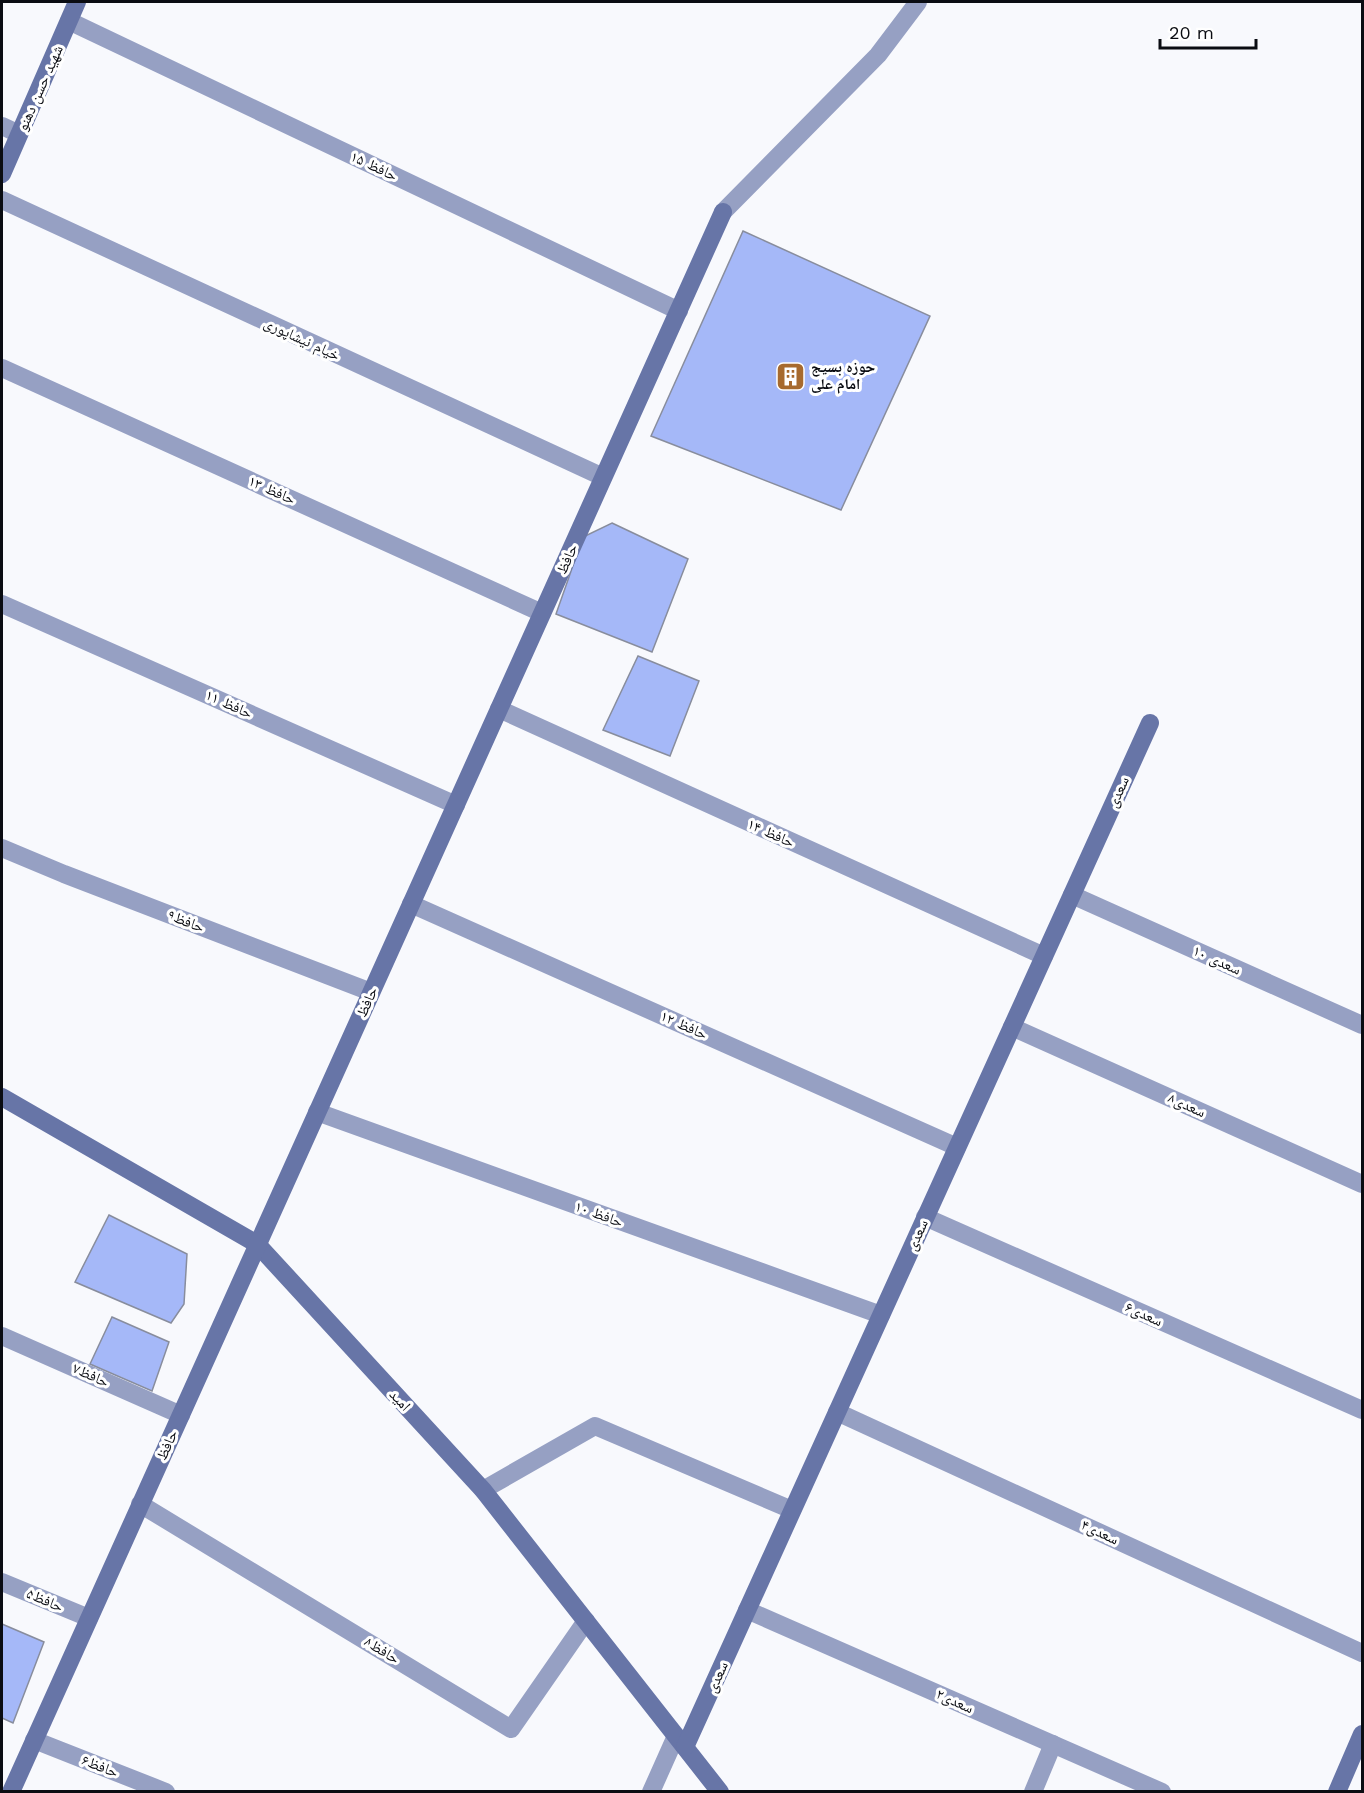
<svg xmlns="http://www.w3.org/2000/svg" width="1364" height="1793" font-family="'Work Sans','Noto Naskh Arabic',sans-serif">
<rect width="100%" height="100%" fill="#f8f9fd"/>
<g fill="#a5b8f8" stroke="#888d9d" stroke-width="1.5">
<polygon points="743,231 930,316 841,510 651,436"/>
<polygon points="612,523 688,559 652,652 556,614 583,537"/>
<polygon points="638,656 699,681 670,756 603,730"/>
<polygon points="109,1215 187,1254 184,1304 171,1323 75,1282"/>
<polygon points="112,1317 169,1342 152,1391 90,1364"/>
<polygon points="2,1624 44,1642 13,1723 2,1718"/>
</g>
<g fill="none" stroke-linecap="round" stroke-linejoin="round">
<g stroke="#96a0c3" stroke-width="18">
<polyline points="69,21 679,311"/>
<polyline points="2,126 19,134"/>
<polyline points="2,200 603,477"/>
<polyline points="723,212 878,55 918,2"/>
<polyline points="2,368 542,613"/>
<polyline points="2,604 456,805"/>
<polyline points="499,709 1044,956"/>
<polyline points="2,848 64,874 371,992"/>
<polyline points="1072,895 1362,1025"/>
<polyline points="411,904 957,1147"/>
<polyline points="1012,1027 1362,1184"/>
<polyline points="317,1112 881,1315"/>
<polyline points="925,1217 1362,1410"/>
<polyline points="2,1336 181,1415"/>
<polyline points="837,1412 1362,1653"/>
<polyline points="483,1490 595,1426 792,1510"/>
<polyline points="140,1504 511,1729 586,1621"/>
<polyline points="2,1582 89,1618"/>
<polyline points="747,1610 1162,1792"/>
<polyline points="34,1740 166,1792"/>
<polyline points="651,1792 676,1736"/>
<polyline points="1033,1792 1053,1744"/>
</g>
<g stroke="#6775a7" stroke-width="18">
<polyline points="2,174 77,2"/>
<polyline points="2,1097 257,1244 483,1490 720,1792"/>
<polyline points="685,1747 1150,723"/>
<polyline points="11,1792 723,212"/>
<polyline points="1337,1792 1362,1734"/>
</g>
</g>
<defs>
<symbol id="building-square" viewBox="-11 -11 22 22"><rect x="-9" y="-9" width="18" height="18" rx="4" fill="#a76a2e" stroke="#fff"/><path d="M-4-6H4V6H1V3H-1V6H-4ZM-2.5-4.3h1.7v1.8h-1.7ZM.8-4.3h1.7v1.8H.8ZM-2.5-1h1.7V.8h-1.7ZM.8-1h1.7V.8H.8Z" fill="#fff"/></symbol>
</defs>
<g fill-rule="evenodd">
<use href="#building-square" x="774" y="360" width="33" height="33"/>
</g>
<g text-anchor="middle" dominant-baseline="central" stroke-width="6" stroke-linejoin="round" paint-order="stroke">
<g font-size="15" fill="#0a0c12" stroke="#fff">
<text transform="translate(40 88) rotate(-66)">شهید حسن دهنو</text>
<text transform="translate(374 166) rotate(25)">حافظ ۱۵</text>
<text transform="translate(302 339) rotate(25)">خیام نیشاپوری</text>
<text transform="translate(272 490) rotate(24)">حافظ ۱۳</text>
<text transform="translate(567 559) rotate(-66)">حافظ</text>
<text transform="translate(229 704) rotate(24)">حافظ ۱۱</text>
<text transform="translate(1118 792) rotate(-66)">سعدی</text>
<text transform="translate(771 833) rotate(24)">حافظ ۱۴</text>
<text transform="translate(186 921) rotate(21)">حافظ۹</text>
<text transform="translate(1217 960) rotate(24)">سعدی ۱۰</text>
<text transform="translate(367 1002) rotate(-66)">حافظ</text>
<text transform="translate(684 1025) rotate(24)">حافظ ۱۲</text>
<text transform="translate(1187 1105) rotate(24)">سعدی۸</text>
<text transform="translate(599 1214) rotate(20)">حافظ ۱۰</text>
<text transform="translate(917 1235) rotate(-66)">سعدی</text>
<text transform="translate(1144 1314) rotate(24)">سعدی۶</text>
<text transform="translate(91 1375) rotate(24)">حافظ۷</text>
<text transform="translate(400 1400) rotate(47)">امید</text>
<text transform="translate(167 1445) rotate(-66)">حافظ</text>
<text transform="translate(1100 1532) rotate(25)">سعدی۴</text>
<text transform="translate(45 1600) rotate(23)">حافظ۵</text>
<text transform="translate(382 1650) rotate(31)">حافظ۸</text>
<text transform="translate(717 1677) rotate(-66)">سعدی</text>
<text transform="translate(955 1701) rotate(24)">سعدی۲</text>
<text transform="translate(100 1766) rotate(21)">حافظ۶</text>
</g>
<g font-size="15" font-weight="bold" fill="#0a0c12" stroke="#fff" text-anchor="start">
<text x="811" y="367">حوزه بسیج<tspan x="811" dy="17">امام علی</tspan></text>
</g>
</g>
<rect width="1364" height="1793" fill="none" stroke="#0a0c12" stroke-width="6"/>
<path d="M1160 39v9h96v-9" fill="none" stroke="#0a0c12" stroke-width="3"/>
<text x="1169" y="39" font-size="18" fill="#0a0c12" stroke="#ffffff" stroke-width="4.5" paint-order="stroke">20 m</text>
</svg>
